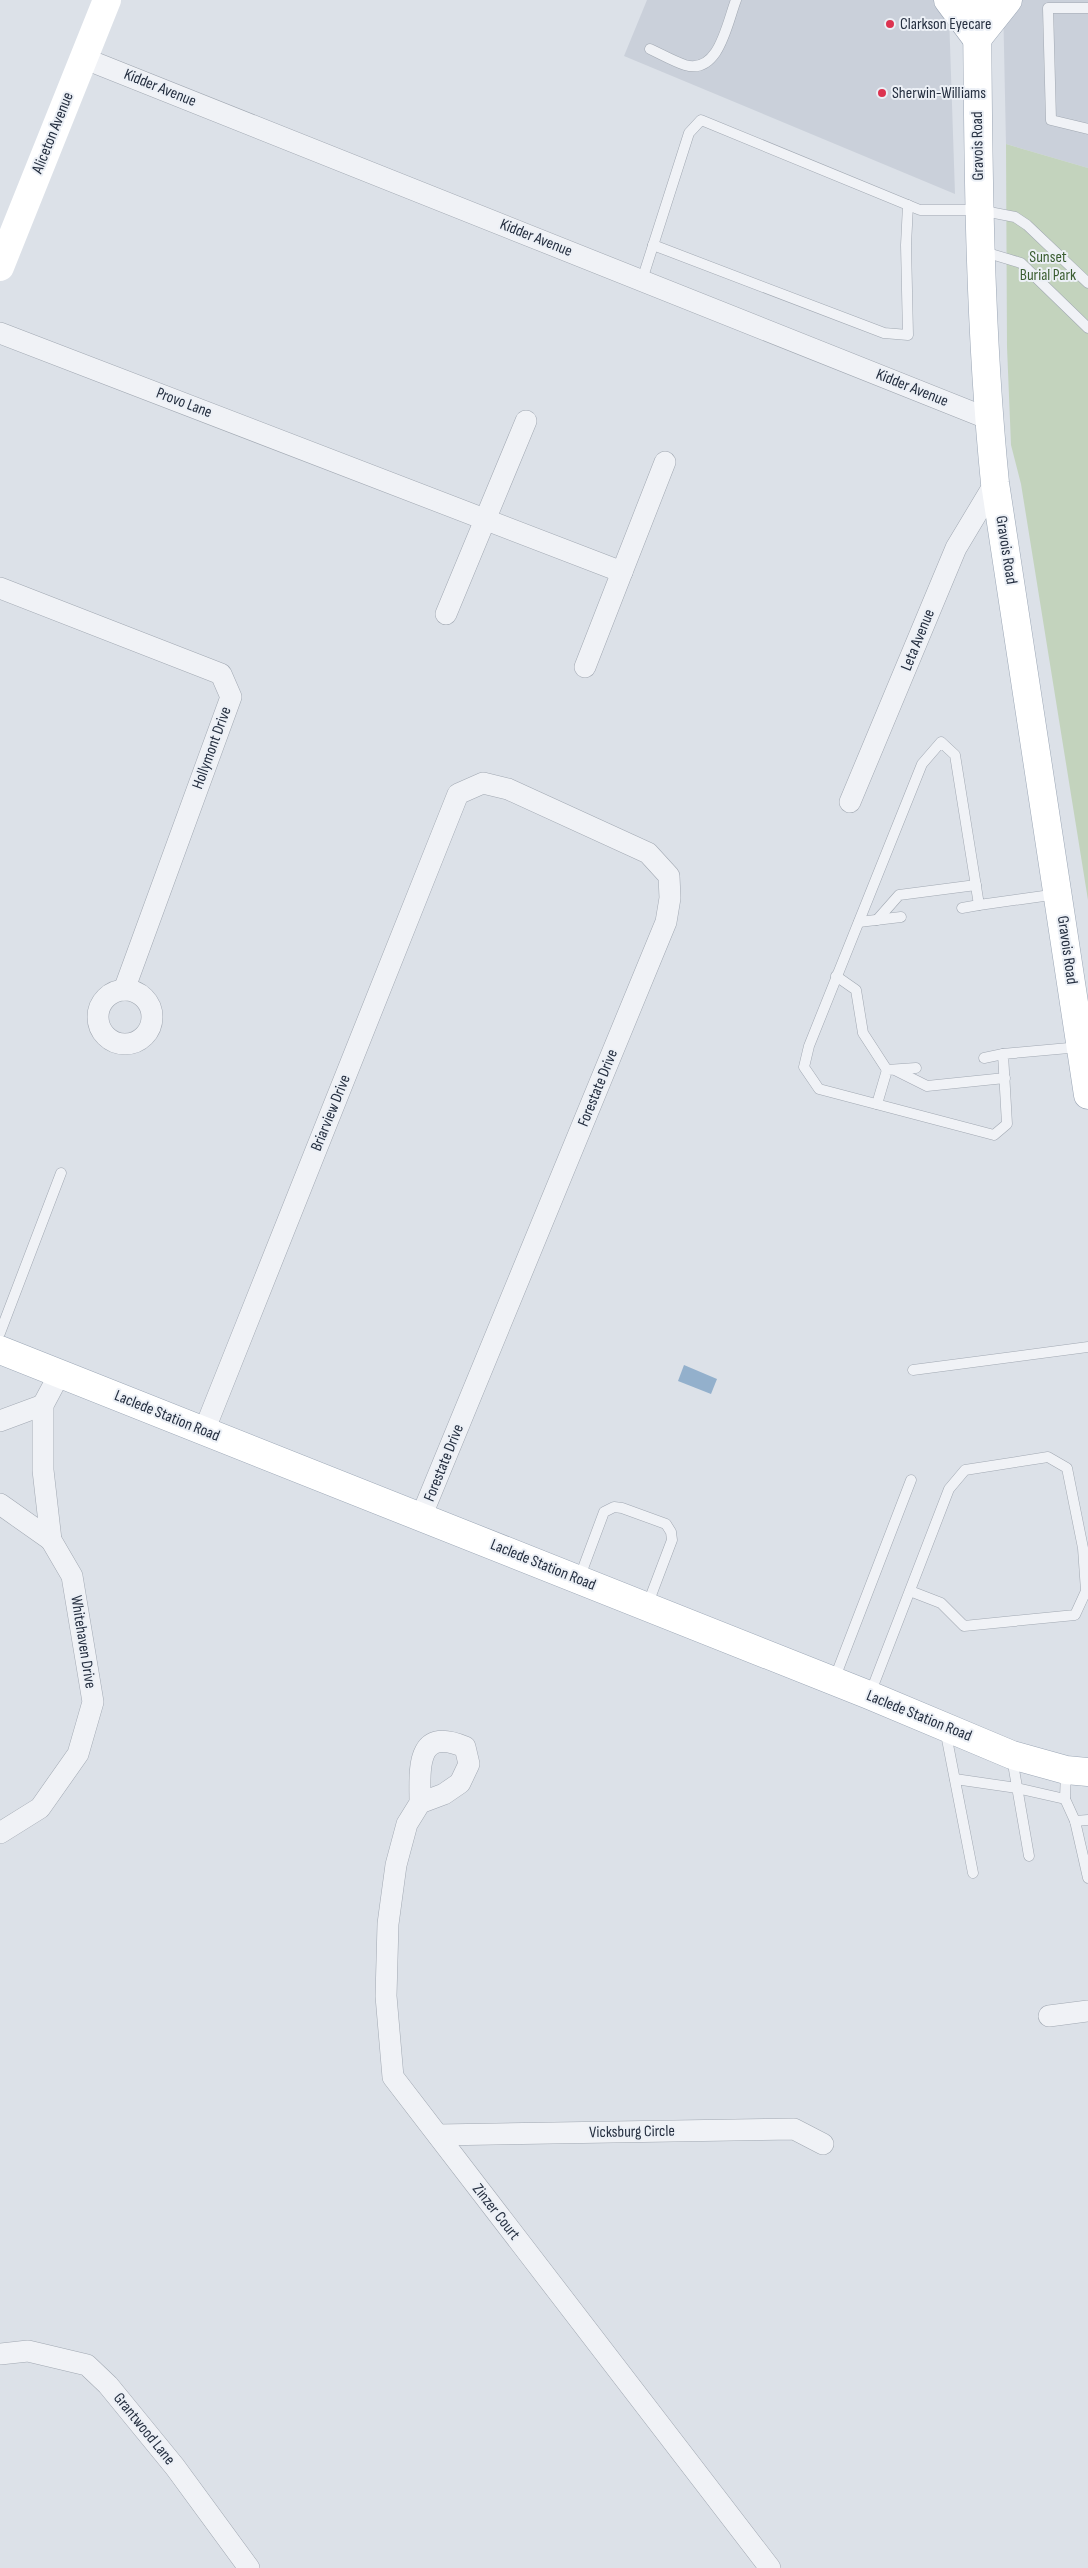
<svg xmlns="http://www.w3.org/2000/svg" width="1088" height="2568" font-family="'Sofia Sans Condensed',sans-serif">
<rect width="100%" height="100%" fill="#dce1e8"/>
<g fill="#cad0da">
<polygon points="647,0 942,0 949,15 955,194 624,56"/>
<polygon points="1003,0 1088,0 1088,168 1006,144"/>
</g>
<polygon fill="#c3d3bd" points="1006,144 1088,168 1088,900 1021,484 1011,445 1007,347"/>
<polygon fill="#93b0cc" points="684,1365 717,1379 711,1394 678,1381"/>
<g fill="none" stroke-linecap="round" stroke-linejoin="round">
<defs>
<g id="lane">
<polyline points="1088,8 1048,8 1051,120 1088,129"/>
<path d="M650,49c11,5 23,12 35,16 34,10 42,-42 51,-65"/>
<polyline points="653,245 884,333 908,335 906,245 908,205"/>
<polyline points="981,251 1021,263 1088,328"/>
<polyline points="642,280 689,133 701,120 920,210 979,210 1015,217 1027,225 1088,283"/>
<polyline points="1058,894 979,905 955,755 941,742 922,764 809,1046 804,1067 819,1089 994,1135 1007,1124 1003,1054 1080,1047"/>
<polyline points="962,908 979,905"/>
<polyline points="877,920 899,895 976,885"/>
<polyline points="859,922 901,917"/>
<polyline points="836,976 856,990 863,1033 887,1070"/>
<polyline points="984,1058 1003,1054"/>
<polyline points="895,1070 927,1086 1005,1078"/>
<polyline points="877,1104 887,1070 916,1068"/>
<polyline points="0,1333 61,1173"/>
<polyline points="913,1370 1088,1347"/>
<polyline points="579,1579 604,1512 614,1507 622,1508 666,1524 671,1532 672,1540 647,1606"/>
<polyline points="834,1680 911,1480"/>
<polyline points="870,1694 949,1489 965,1470 1048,1457 1067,1468 1083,1548 1086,1591 1075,1615 964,1626 941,1603 910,1591"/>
<polyline points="945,1729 973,1873"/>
<polyline points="1012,1758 1029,1856"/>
<polyline points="1066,1770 1065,1799 1075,1821 1088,1878"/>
<polyline points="955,1779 1017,1788 1065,1799"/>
<polyline points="1075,1821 1088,1820"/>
</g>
<g id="street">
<polyline points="83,58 989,419"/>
<polyline points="0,333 622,572 585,667"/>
<polyline points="622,572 665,462"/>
<polyline points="0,588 221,674 231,697 124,990"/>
<polyline points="446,614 526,421"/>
<polyline points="850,802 956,548 995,483"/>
<circle cx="125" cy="1017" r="27"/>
<polyline points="0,1421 43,1405"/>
<polyline points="204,1431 458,794 483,783 508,789 648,853 669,876 670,898 666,922 421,1517"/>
<polyline points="0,1504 51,1540"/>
<path d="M420,1803c0,-34 -5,-77 45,-56l4,17 -9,19 -16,11 -24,9 -13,21 -11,41 -8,59 -2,72 7,81 377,491"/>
<polyline points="0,1833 40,1808 78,1754 93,1702 72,1576 51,1540 43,1470 43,1405 60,1373"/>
<polyline points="1049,2016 1088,2011"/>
<polyline points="438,2135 794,2129 823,2144"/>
<polyline points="0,2354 28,2351 87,2365 108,2385 175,2467 249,2568"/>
</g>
<g id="primary">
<polyline points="948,0 977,39"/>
<path d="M977,0c1,161 2,323 18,483l93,612"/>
<polyline points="977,39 1008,0"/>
<polyline points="0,1350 869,1695 1012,1755 1066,1770 1088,1772"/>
</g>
</defs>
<use href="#lane" stroke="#a1a8b2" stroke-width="11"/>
<use href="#street" stroke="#a1a8b2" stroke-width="22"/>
<use href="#primary" stroke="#9ba6b5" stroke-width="29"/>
<use href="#lane" stroke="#f0f2f6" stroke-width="10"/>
<use href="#street" stroke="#f0f2f6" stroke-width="21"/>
<polyline stroke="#fff" stroke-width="28" points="0,267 107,0"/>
<use href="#primary" stroke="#fff" stroke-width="28"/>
</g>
<g fill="#dc3350" stroke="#ecf0f6" stroke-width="2">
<circle cx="890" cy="24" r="5"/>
<circle cx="882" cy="93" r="5"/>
</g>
<g text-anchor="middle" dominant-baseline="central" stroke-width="4" stroke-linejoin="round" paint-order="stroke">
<g font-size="16" fill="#252f40" stroke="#ecf0f6" text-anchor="start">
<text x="900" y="24">Clarkson Eyecare</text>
<text x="892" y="93">Sherwin-Williams</text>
</g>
<g font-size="16" fill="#252f40" stroke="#ecf0f6">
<text transform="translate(160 88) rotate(22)">Kidder Avenue</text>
<text transform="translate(53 133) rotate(-68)">Aliceton Avenue</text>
<text transform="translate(978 146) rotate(-91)">Gravois Road</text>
<text transform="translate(536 238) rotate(22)">Kidder Avenue</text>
<text transform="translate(912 388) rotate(22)">Kidder Avenue</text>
<text transform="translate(184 403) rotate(21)">Provo Lane</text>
<text transform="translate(1006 550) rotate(81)">Gravois Road</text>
<text transform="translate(918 640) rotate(-68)">Leta Avenue</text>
<text transform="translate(212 748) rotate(-70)">Hollymont Drive</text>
<text transform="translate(1067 950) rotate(82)">Gravois Road</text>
<text transform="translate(598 1088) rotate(-68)">Forestate Drive</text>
<text transform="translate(331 1113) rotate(-68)">Briarview Drive</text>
<text transform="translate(167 1416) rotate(22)">Laclede Station Road</text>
<text transform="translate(444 1463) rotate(-68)">Forestate Drive</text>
<text transform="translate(543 1565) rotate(22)">Laclede Station Road</text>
<text transform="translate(83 1642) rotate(81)">Whitehaven Drive</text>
<text transform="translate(919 1716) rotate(22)">Laclede Station Road</text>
<text transform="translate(632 2132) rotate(-1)">Vicksburg Circle</text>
<text transform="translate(496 2212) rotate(52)">Zinzer Court</text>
<text transform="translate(144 2429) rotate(51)">Grantwood Lane</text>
</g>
<g font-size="16" fill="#3a5d30" stroke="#ecf0f6">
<text x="1048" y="257">Sunset<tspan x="1048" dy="18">Burial Park</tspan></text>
</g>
</g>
</svg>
